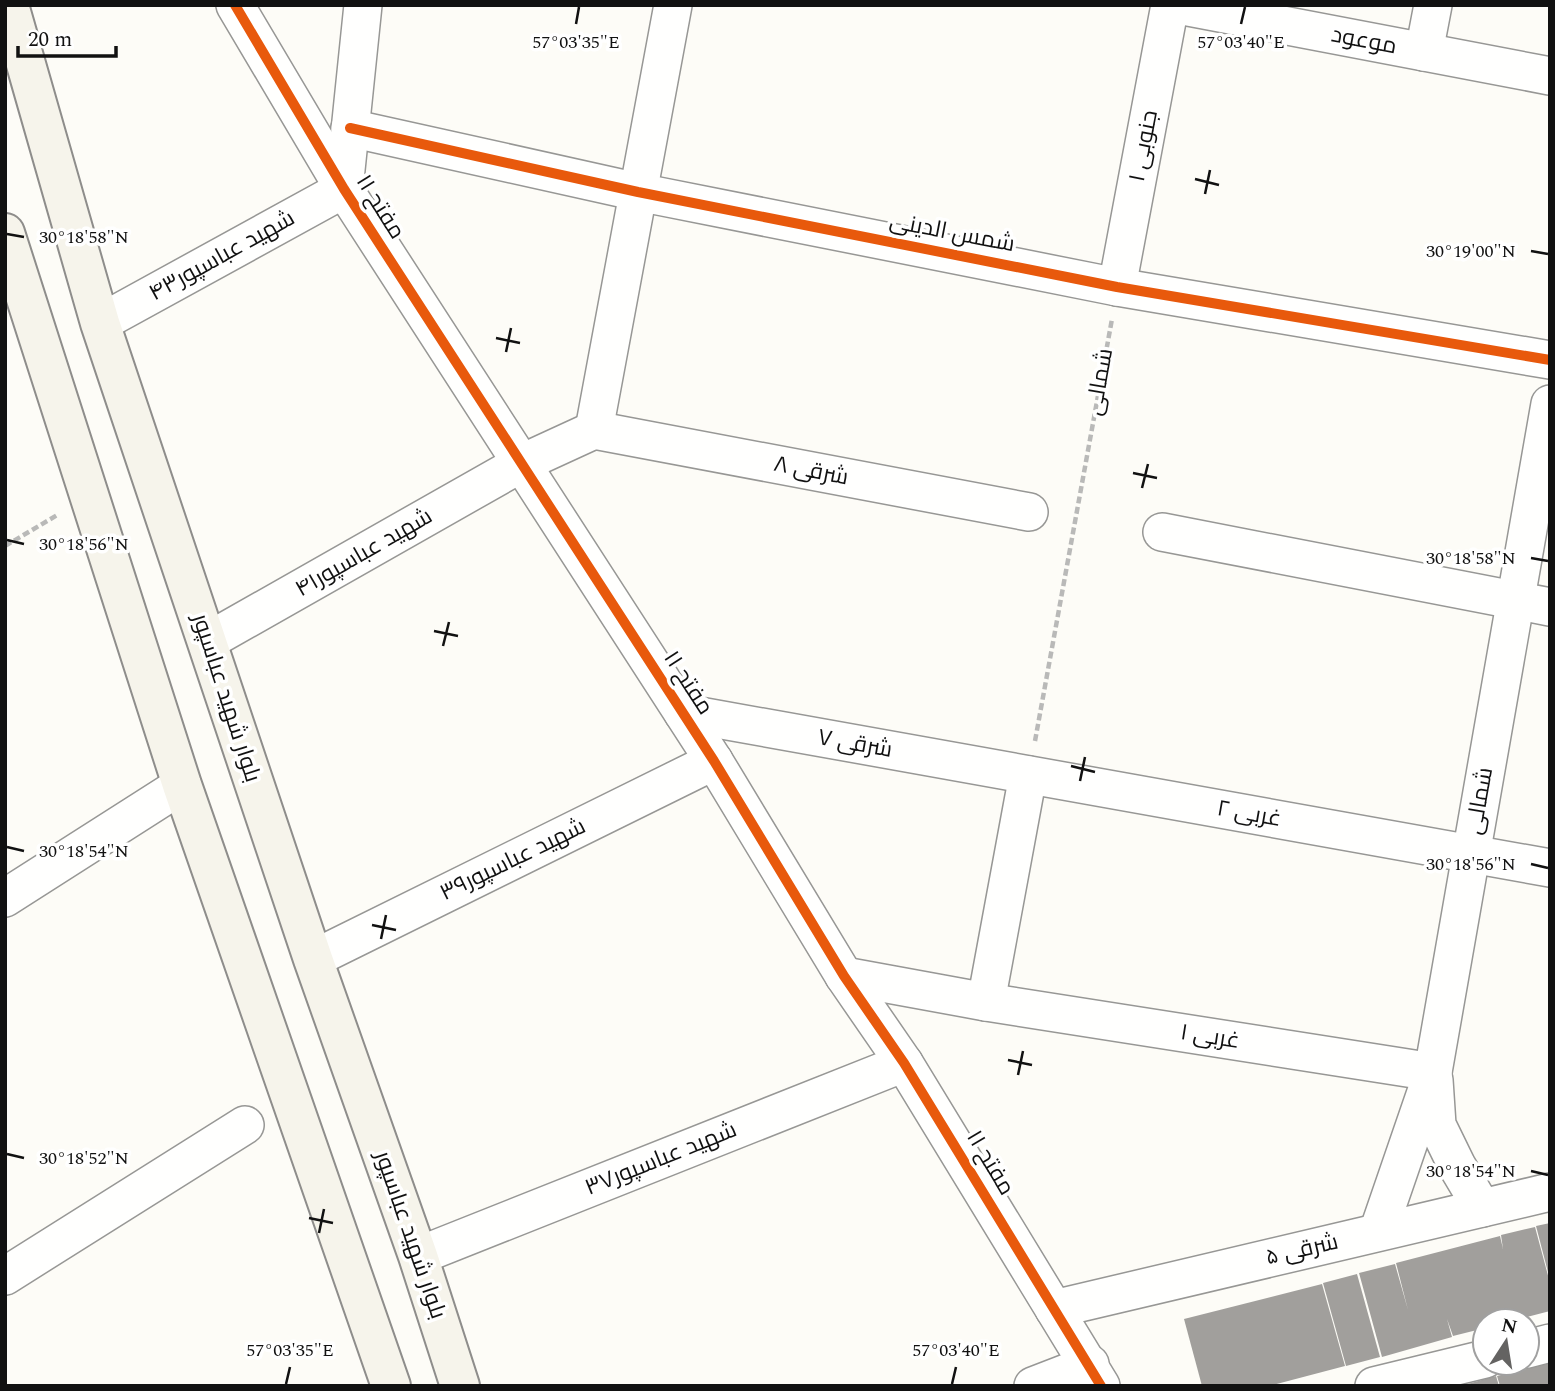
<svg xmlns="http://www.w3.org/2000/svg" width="1555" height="1391" font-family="Spectral,Cairo,serif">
<rect width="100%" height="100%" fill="#fdfcf7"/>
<g fill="#a19f9c">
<polygon points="1550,1223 1550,1276 1549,1276 1536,1226"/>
<polygon points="1535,1227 1550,1283 1550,1311 1511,1321 1485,1321 1485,1328 1453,1336 1447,1319 1452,1337 1382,1357 1359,1273 1395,1264 1408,1310 1396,1263 1500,1236 1503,1249 1501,1235"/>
<polygon points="1357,1274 1380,1357 1346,1366 1323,1283"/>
<polygon points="1322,1284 1345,1366 1269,1386 1202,1386 1184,1319"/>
<polygon points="1550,1363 1550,1386 1500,1386 1497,1376"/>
<polygon points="1496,1376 1499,1386 1464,1386 1464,1385"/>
</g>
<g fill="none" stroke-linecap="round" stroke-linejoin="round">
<defs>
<g id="street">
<polyline points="235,5 344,189 714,761 844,976 904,1063 1101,1386"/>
<polyline points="1178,5 1550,76"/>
<polyline points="1424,52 1433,5"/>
<polyline points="350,128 638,192 1117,287 1550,360"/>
<polyline points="1117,287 1170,5"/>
<polyline points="100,323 344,189 363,5"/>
<polyline points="594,430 1029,512"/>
<polyline points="594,430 673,5"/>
<polyline points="1162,532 1550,607"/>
<polyline points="208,641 520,464 594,430"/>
<polyline points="683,713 1550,868"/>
<polyline points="5,898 182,785"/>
<polyline points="313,959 714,761"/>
<polyline points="844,976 986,1002 1433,1072"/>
<polyline points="986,1002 1028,775"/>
<polyline points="1434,1080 1437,1125 1457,1166 1482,1208"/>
<polyline points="1378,1232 1433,1072 1550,404"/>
<polyline points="418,1256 904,1063"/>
<polyline points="5,1276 245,1125"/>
<polyline points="1054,1309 1550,1192"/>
<polyline points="1527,1349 1550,1343"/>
<polyline points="1033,1386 1090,1364"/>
<polyline points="1374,1386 1485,1359"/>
</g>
<g id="secondary">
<polyline points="9,5 100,323 313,959 418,1256 460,1386"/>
<polyline points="5,233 182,785 391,1386"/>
</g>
</defs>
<use href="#street" stroke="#979795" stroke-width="40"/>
<use href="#secondary" stroke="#8e8d8b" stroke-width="42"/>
<g stroke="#b9b9b8" stroke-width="4.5" stroke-dasharray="7 3.5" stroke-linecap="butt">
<polyline points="5,546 59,514"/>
<polyline points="1035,741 1112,319"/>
</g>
<use href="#street" stroke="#fffffe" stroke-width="37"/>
<use href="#secondary" stroke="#f6f4eb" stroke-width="38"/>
<defs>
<g id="cycleway">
<polyline points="235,5 344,189 714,761 844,976 904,1063 1101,1386"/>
<polyline points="350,128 638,192 1117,287 1550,360"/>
</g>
</defs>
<use href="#cycleway" stroke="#fff" stroke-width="15"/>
<use href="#cycleway" stroke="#e8590c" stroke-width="10"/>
</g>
<path fill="none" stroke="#111" stroke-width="2.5" d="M576,24l3,-17M1241,24l4,-17M1195,179l24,6M1205,194l5,-24M7,234l17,3M1531,251l17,3M496,338l24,5M506,352l5,-24M1133,473l24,5M1142,488l6,-24M7,540l17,4M1531,558l17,3M434,631l24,5M443,646l6,-24M1071,766l24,6M1080,781l5,-24M7,847l17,4M1531,864l17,4M372,925l24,5M381,939l5,-24M1008,1060l24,5M1018,1075l5,-24M7,1154l17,4M1531,1171l17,4M309,1218l24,5M319,1233l5,-24M286,1384l4,-17M952,1384l4,-17"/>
<g text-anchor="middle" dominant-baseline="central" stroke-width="7" stroke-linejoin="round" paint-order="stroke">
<g font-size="23" fill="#111" stroke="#fff">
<text transform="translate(1364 41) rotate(11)">موعود</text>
<text transform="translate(1144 146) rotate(-79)">۱ جنوبی</text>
<text transform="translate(380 207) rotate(58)">مفتح ۱۱</text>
<text transform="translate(952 233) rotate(11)">شمس الدینی</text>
<text transform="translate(222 256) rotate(-29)">۴۳شهید عباسپور</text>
<text transform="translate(1100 382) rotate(-80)">شمالی</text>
<text transform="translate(811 471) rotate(11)">شرقی ۸</text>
<text transform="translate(364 553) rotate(-30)">۴۱شهید عباسپور</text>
<text transform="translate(688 683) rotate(57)">مفتح ۱۱</text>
<text transform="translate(226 698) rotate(72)">بلوار شهید عباسپور</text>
<text transform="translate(855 744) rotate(10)">شرقی ۷</text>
<text transform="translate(1480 801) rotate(-80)">شمالی</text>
<text transform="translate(1249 814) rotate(10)">غربی ۲</text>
<text transform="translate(513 860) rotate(-26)">شهید عباسپور۳۹</text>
<text transform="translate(1210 1037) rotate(9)">غربی ۱</text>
<text transform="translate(661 1159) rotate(-22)">شهید عباسپور۳۷</text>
<text transform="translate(990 1163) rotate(59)">مفتح ۱۱</text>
<text transform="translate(410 1235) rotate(71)">بلوار شهید عباسپور</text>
<text transform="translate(1302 1250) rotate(-13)">شرقی ۵</text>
</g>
</g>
<g font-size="18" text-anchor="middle" fill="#111" stroke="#fff" stroke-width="7" stroke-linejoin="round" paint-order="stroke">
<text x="576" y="48">57°03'35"E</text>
<text x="1241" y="48">57°03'40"E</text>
<text x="84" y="243">30°18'58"N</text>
<text x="1471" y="257">30°19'00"N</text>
<text x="84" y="550">30°18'56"N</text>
<text x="1471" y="564">30°18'58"N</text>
<text x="84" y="857">30°18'54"N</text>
<text x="1471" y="870">30°18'56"N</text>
<text x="84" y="1164">30°18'52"N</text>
<text x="1471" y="1177">30°18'54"N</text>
<text x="290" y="1356">57°03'35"E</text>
<text x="956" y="1356">57°03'40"E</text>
</g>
<rect width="1555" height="1391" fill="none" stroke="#111111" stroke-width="14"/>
<g transform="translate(1506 1342) rotate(12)"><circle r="33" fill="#ffffff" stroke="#a0a0a0" stroke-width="2"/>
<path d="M0-5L12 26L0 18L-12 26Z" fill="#646362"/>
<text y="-10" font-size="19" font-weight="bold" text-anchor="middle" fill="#111111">N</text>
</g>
<path d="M18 46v10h98v-10" fill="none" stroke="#111111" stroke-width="3.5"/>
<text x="28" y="46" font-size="21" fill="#111111" stroke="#ffffff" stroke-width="5" paint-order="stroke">20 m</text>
</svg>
